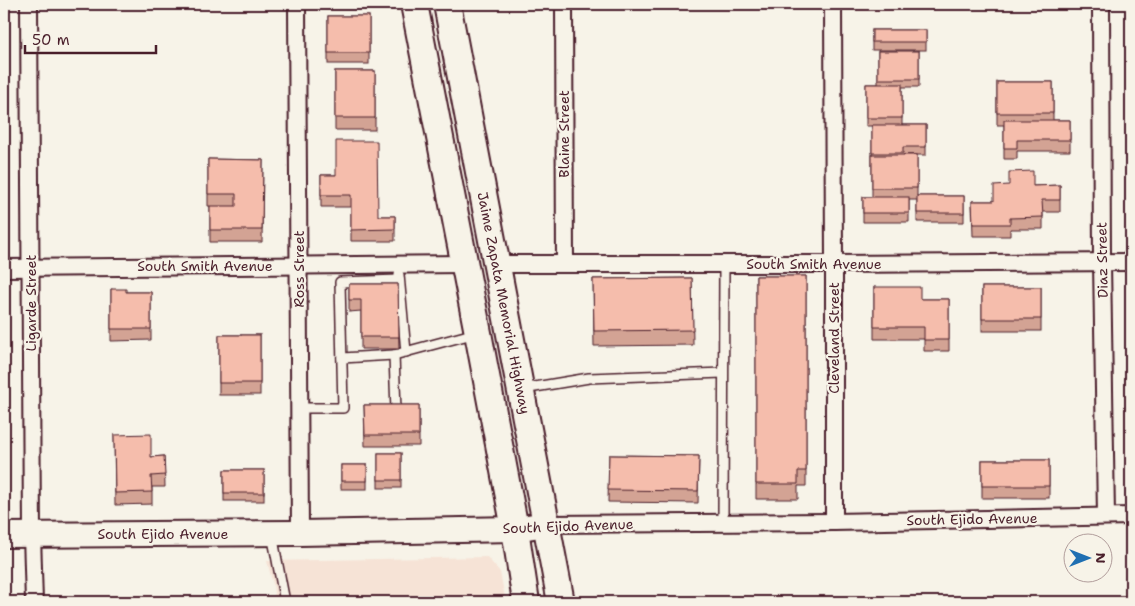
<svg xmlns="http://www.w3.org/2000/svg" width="1135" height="606" font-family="'Shantell Sans',sans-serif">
<rect width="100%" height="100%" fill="#f7f3e8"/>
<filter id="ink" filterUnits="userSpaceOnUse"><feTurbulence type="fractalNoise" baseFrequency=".02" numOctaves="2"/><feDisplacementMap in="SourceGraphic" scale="10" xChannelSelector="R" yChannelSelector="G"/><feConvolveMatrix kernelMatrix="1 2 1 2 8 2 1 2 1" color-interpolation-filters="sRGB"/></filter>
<g filter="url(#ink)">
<polygon fill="#f6e3d6" points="487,557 500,572 506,602 275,602 273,584 267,561"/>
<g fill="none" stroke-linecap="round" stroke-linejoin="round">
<defs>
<g id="service">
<polyline points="399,275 406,352"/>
<polyline points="394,355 396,411"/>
<polyline points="342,358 394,355 476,333"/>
<polyline points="523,389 589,378 723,373"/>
<polyline points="299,408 343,408 340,282 399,280"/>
<polyline points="723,523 724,264"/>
<polyline points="272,534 285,602"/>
</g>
<g id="minor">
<polyline points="29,4 32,535 34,602"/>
<polyline points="297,4 300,533"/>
<polyline points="564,4 565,264"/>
<polyline points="833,4 834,264 834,522"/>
<polyline points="1101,4 1102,262 1106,516"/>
<polyline points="497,264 834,264 1131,262"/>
<polyline points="4,268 465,264"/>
<polyline points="546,524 834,522 1131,516"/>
</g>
<polyline id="secondary" points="4,535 300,533 515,529 546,524"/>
<g id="primary">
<polyline points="414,4 478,333 515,529 526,602"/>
<polyline points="447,4 561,602"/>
</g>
</defs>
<use href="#service" stroke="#4a1f2b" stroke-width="12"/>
<use href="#minor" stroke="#4a1f2b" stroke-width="20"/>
<use href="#secondary" stroke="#4a1f2b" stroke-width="28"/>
<use href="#primary" stroke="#4a1f2b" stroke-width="30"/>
<use href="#service" stroke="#f7f3e8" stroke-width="9"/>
<use href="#minor" stroke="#f7f3e8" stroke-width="16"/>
<use href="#secondary" stroke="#f7f3e8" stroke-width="24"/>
<use href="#primary" stroke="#f7f3e8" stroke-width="26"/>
</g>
<g fill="#d3a394" stroke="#4a1f2b">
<rect x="328" y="16" width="41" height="48"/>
<rect x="872" y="30" width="54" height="20"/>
<polygon points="878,51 919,51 919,87 902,87 902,125 926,125 926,155 903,155 917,155 917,196 964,196 964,222 917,222 917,200 909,200 909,222 863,222 863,197 872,197 872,126 866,126 866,84 878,84"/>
<rect x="335" y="71" width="40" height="59"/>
<polygon points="997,82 1053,82 1053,120 1070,120 1070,151 1017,151 1017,159 1004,159 1004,125 997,125"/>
<polygon points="208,159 263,160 262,242 210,242 210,206 208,206"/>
<polygon points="321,175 336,175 378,216 395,216 395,241 351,241 351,207 321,207"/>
<polygon points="1060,185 1060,212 1043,212 1043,229 1010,229 1010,236 973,236 972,201 994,201 1033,186"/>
<polygon points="756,276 806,276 806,486 798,486 798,499 756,499"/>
<polygon points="692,278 693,345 594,346 593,279"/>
<polygon points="349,284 398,284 399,349 361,349 361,311 349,312"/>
<polygon points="874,287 920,299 949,299 949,351 924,351 924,339 874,339"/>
<rect x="982" y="287" width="59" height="44"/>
<polygon points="111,289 126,292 151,292 151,340 111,341"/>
<rect x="219" y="335" width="41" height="60"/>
<polygon points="364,405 419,405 419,446 365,446"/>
<polygon points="114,435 151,457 164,456 165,487 152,487 152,504 115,505"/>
<rect x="378" y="453" width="23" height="35"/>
<polygon points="609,455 699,456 698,503 608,502"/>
<rect x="982" y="460" width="67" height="38"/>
<rect x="341" y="465" width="26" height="24"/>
<rect x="224" y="470" width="40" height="31"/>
</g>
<g fill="#f5bdac" stroke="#4a1f2b">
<rect x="328" y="16" width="41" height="37"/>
<rect x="872" y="30" width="54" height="12"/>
<rect x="878" y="51" width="41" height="28"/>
<rect x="335" y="71" width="40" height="47"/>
<rect x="997" y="82" width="56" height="31"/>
<rect x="866" y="84" width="36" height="34"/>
<polygon points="1004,120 1070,120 1070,140 1017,140 1017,148 1004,148"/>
<polygon points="872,125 926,125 926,147 903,147 903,153 872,153"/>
<polygon points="336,141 377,141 378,216 395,216 395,229 351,230 351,195 321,195 321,175 336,175"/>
<rect x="872" y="155" width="45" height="33"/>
<polygon points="208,159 263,160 262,230 210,230 210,206 236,206 236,194 208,194"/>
<polygon points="1033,171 1033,186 1060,185 1060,200 1042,200 1043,217 1010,218 1010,224 973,224 972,201 994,201 994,186 1009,185 1009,172"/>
<rect x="917" y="196" width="47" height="17"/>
<rect x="863" y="197" width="46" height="16"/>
<polygon points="756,276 806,276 806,471 798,471 798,484 756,484"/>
<polygon points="692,278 693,330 594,331 593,279"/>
<polygon points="349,284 398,284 399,337 361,337 361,300 349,300"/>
<polygon points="874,287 920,287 920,299 949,299 949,340 924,340 924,327 874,327"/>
<rect x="982" y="287" width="59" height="32"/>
<polygon points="111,289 126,289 126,292 151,292 151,329 111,329"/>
<rect x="219" y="335" width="41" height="48"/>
<polygon points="364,405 419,405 419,435 365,435"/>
<polygon points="151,434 151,457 164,456 165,475 151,476 152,492 115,493 114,435"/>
<rect x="378" y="453" width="23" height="27"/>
<polygon points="609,455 699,456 698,491 608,490"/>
<rect x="982" y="460" width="67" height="26"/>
<rect x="341" y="465" width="26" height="16"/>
<rect x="224" y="470" width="40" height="23"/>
</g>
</g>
<g text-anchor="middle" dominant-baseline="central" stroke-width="4.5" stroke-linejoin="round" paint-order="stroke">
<g font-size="14" fill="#4a1f2b" stroke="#f7f3e8">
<text transform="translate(564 134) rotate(-90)">Blaine Street</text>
<text transform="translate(1102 260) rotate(-91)">Diaz Street</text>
<text x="814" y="264">South Smith Avenue</text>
<text x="205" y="266">South Smith Avenue</text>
<text transform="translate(299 269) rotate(-90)">Ross Street</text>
<text transform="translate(31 303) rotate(-90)">Ligarde Street</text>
<text transform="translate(504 303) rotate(79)">Jaime Zapata Memorial Highway</text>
<text transform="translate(834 338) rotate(-90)">Cleveland Street</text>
<text transform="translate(972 519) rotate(-1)">South Ejido Avenue</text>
<text transform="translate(568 526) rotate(-2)">South Ejido Avenue</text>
<text x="163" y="534">South Ejido Avenue</text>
</g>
</g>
<rect width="1135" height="606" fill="none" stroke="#f7f3e8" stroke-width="20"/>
<rect x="10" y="10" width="1115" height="586" fill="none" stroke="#4a1f2b" stroke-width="2" filter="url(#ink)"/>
<g transform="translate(1088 558) rotate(90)"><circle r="24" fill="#f7f3e8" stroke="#b29e9c"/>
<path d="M0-4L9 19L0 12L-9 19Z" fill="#1f6fb2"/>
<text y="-8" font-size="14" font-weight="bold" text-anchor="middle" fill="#4a1f2b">N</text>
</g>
<path d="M25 45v8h131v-8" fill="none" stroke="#4a1f2b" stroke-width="2.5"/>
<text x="32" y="45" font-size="15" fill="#4a1f2b" stroke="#f7f3e8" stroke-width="4" paint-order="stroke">50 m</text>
</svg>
